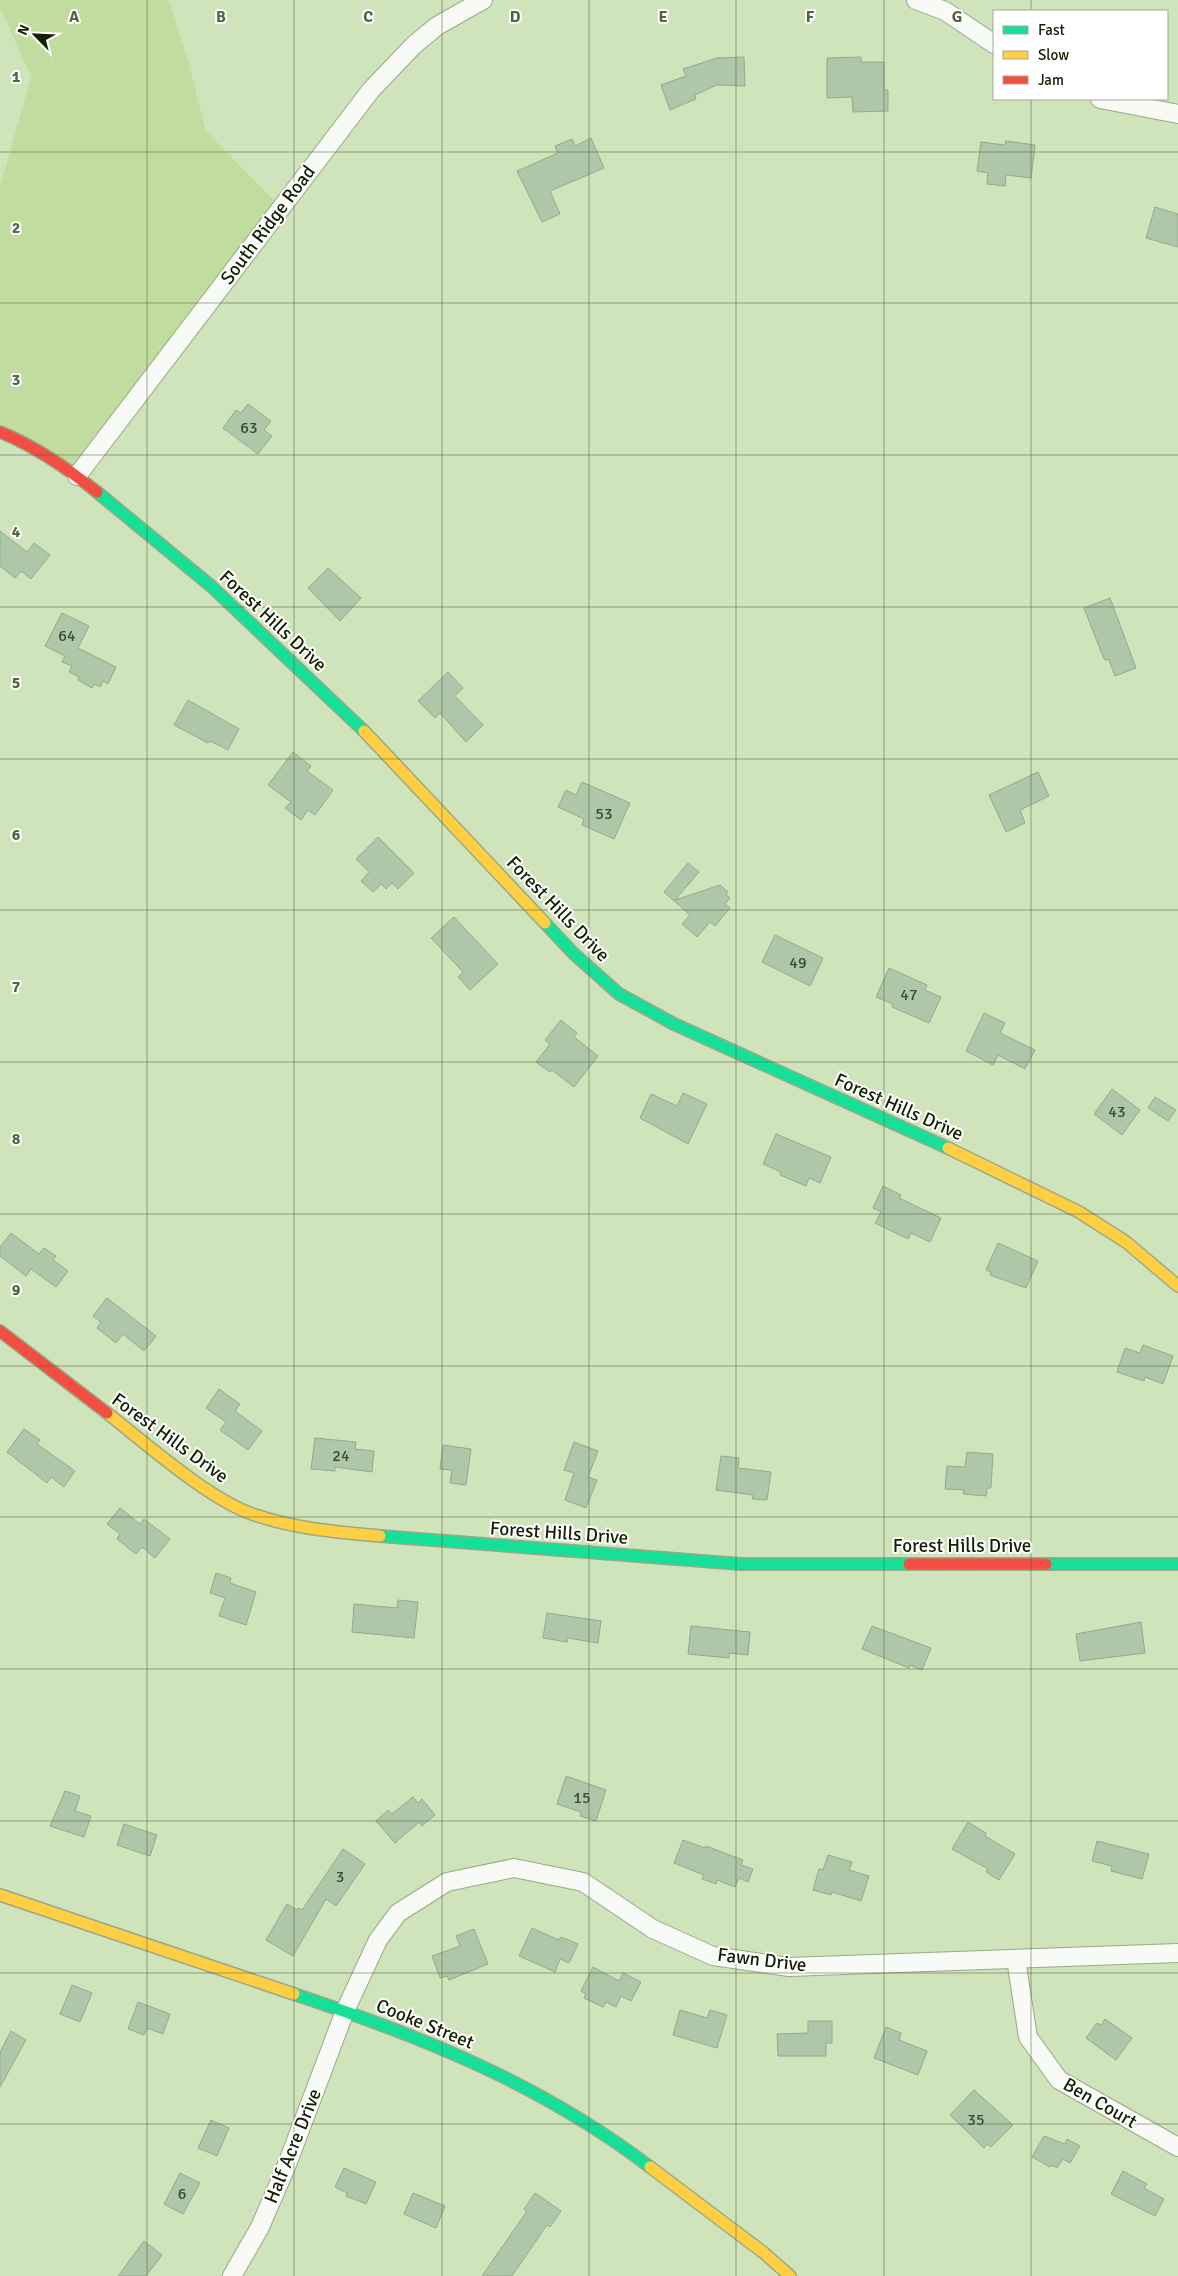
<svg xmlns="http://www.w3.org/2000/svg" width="1178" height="2276" font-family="Signika,sans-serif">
<rect width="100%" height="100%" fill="#d0e4bc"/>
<polygon fill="#c0dd9f" points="0,0 169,0 188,61 206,131 281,208 77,476 0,432 0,187 31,77 0,7"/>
<g fill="#aec7a9" stroke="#94a98d">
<polygon points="744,57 745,86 717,85 695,95 696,99 670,110 661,85 686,76 683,69 717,58"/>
<polygon points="861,57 861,62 884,62 884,90 888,90 888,111 853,112 852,97 827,98 827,58"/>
<polygon points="591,138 604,168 550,191 560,214 542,222 517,171 558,153 555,146 572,139 575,146"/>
<polygon points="1006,141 1035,145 1031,178 1006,175 1005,186 987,184 988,173 977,171 981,142 1005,145"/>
<polygon points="1155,207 1178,214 1178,247 1146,238"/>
<polygon points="248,404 271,421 264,430 272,436 258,454 223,428 236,410 241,413"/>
<polygon points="0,531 27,552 34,543 50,555 31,579 21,571 15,578 0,566"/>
<polygon points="328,568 361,598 340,621 308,588"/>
<polygon points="1110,598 1136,668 1115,676 1109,660 1104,659 1084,608"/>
<polygon points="62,613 89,626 78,648 116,667 108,684 103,681 100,687 94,684 92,688 78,680 79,677 69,672 72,666 62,662 65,656 45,646"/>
<polygon points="448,672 463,688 455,696 483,725 466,742 440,713 435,718 418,701"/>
<polygon points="188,700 239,729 228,750 210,741 208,743 174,725"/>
<polygon points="293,752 311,766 307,771 333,790 315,815 308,810 301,820 285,808 291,802 268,785"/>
<polygon points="1038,772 1049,796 1020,810 1025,823 1006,832 989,795"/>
<polygon points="582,782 630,803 614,839 582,825 584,819 558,807 566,790 576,795"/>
<polygon points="378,837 414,873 398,889 392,883 386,889 381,884 373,892 361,881 369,872 356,859"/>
<polygon points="688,863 699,872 675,900 720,885 728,892 726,895 730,898 725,904 730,908 715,926 710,922 697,937 682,924 690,915 664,892"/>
<polygon points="454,917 498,964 470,990 458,977 463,972 431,938"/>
<polygon points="775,935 823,958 810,986 762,962"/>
<polygon points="889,968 927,985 925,990 941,997 929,1023 892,1007 893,1004 876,997"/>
<polygon points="984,1013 1005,1023 1000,1033 1035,1050 1025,1069 998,1055 993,1065 966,1051"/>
<polygon points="561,1020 577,1033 574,1037 598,1056 574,1087 552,1070 550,1072 536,1062 550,1044 545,1040"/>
<polygon points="1112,1089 1140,1110 1122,1135 1094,1114"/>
<polygon points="683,1093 707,1104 688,1144 640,1118 651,1094 677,1106"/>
<polygon points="1155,1097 1176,1110 1168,1121 1148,1108"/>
<polygon points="776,1134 831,1157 820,1183 809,1178 806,1186 780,1175 781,1172 763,1164"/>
<polygon points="883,1186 901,1195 899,1198 941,1218 930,1242 911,1233 908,1239 875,1223 881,1212 873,1208"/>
<polygon points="11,1233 39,1254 44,1248 56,1256 53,1260 68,1271 56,1287 31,1269 26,1276 0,1256 0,1247"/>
<polygon points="998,1243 1038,1261 1026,1288 990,1275 991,1272 986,1270"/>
<polygon points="107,1298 156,1336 144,1351 123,1334 116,1343 97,1328 101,1322 93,1316"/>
<polygon points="1143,1345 1173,1356 1163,1384 1145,1377 1144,1381 1117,1372 1125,1348 1140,1353"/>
<polygon points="219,1389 240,1404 235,1411 262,1431 248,1450 220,1430 226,1422 206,1408"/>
<polygon points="24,1429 40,1440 37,1444 75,1471 64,1487 51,1477 47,1483 7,1452"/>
<polygon points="315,1438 356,1442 355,1449 374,1451 372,1472 335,1467 335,1471 311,1469"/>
<polygon points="574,1442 598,1451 588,1477 597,1480 586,1508 565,1500 574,1473 564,1470"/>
<polygon points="443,1445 471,1449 466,1485 450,1483 452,1470 440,1469"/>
<polygon points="967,1452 993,1454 991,1488 987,1488 986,1496 963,1494 964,1490 945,1489 947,1466 965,1467"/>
<polygon points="721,1456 739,1458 738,1468 771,1472 767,1500 752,1499 753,1495 716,1490"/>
<polygon points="120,1508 140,1524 144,1519 170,1539 155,1558 142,1547 136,1554 117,1539 120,1534 107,1524"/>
<polygon points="216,1573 231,1578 230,1583 256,1592 246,1625 219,1616 225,1598 210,1593"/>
<polygon points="398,1600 418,1602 414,1638 352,1632 354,1604 397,1608"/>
<polygon points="547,1613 601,1621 598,1643 568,1638 567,1642 543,1638"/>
<polygon points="1141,1622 1145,1653 1080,1661 1076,1634"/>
<polygon points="691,1626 750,1632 748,1655 729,1653 729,1658 688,1654"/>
<polygon points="872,1626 931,1648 922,1670 910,1665 909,1668 862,1649"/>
<polygon points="566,1776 606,1790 596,1821 580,1816 581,1812 557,1804"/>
<polygon points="65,1791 80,1796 75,1811 91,1816 84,1837 50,1826"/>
<polygon points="413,1797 418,1803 422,1799 435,1815 422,1826 419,1822 395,1843 376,1821 388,1810 392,1814"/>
<polygon points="968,1822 986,1833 985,1836 1015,1854 999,1880 986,1872 988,1869 952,1849"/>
<polygon points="124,1824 157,1835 150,1856 117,1845"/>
<polygon points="683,1840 705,1848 706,1846 743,1860 741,1865 753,1869 748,1882 739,1878 735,1887 717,1880 716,1884 702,1879 704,1875 674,1863"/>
<polygon points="1097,1841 1149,1854 1142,1879 1111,1871 1112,1866 1092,1861"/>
<polygon points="343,1849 365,1864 336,1906 326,1899 293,1956 266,1940 287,1904 297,1910 298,1908 302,1910"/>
<polygon points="828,1855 852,1862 849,1870 869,1876 861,1901 832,1892 831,1895 813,1890 819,1869 823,1870"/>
<polygon points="532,1928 559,1940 561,1937 578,1944 569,1963 560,1959 555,1972 519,1956"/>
<polygon points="474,1929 488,1964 449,1980 447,1976 440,1978 432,1956 460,1946 456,1936"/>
<polygon points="593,1967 619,1981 623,1973 641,1982 631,2001 621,1996 616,2007 606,2002 603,2007 584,1998 586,1994 581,1991"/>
<polygon points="72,1985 92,1993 80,2022 60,2014"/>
<polygon points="138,2002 170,2014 163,2034 147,2028 144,2035 128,2029"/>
<polygon points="680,2010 707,2018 710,2010 727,2015 717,2048 673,2035"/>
<polygon points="1105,2019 1132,2038 1116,2060 1086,2038 1097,2023 1101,2025"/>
<polygon points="808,2021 832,2021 832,2043 826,2043 826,2056 778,2056 777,2034 808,2033"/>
<polygon points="886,2027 901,2033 899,2040 927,2051 918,2075 874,2058"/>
<polygon points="11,2031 26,2040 0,2087 0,2052"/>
<polygon points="974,2090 1013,2125 991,2147 987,2144 984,2148 950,2115"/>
<polygon points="211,2120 229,2128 217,2156 198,2148"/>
<polygon points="1044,2136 1065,2144 1067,2139 1080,2146 1070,2163 1063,2159 1057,2168 1052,2165 1050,2167 1032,2157"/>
<polygon points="344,2168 376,2182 366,2204 346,2196 347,2193 335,2187"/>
<polygon points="1123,2171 1147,2184 1144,2188 1164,2199 1155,2216 1111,2194"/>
<polygon points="180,2173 200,2183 183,2214 164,2204"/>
<polygon points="413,2193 445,2206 436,2228 404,2214"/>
<polygon points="535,2193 561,2211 550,2227 547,2225 512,2276 482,2276 527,2211 524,2209"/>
<polygon points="144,2241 162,2255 146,2276 118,2276"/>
</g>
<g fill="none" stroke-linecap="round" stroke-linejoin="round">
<defs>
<g id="street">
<polyline points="916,0 945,11 994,44"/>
<polyline points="1100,99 1178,114"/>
<polyline points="77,476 371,90 414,45 437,26 483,0"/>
<polyline points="1016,1959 1028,2037 1059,2080 1178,2147"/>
<polyline points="232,2276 260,2227 286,2167 345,2011 378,1940 398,1913 447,1882 514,1868 583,1882 653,1929 713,1956 789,1967 1178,1953"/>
</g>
<g id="fast">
<polyline points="97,492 211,586 364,731"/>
<polyline points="545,923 573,953 619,994 674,1024 948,1148"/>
<polyline points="380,1536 741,1564 909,1564"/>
<polyline points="1046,1564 1178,1564"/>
<path d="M294,1994c129,43 247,90 356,173"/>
</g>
<g id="slow">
<polyline points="364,731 545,923"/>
<polyline points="948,1148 1079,1212 1126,1242 1178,1286"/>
<path d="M107,1413c40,31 102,87 148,102 41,14 83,17 125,21"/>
<polyline points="0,1895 294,1994"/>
<polyline points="650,2167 764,2253 790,2276"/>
</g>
<g id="jam">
<path d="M0,432c35,14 67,36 97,60"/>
<polyline points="0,1331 107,1413"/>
<polyline points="909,1564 1046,1564"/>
</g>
</defs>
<use href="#street" stroke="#99a888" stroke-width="20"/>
<use href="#fast" stroke="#99a888" stroke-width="14"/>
<use href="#slow" stroke="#99a888" stroke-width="14"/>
<use href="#jam" stroke="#99a888" stroke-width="14"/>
<use href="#street" stroke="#f8fbf5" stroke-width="18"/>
<use href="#fast" stroke="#16e098" stroke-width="11"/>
<use href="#slow" stroke="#ffcf43" stroke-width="11"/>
<use href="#jam" stroke="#f24e42" stroke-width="11"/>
</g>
<path fill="none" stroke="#566544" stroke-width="1" stroke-opacity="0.55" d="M147,0v2276M294,0v2276M442,0v2276M589,0v2276M736,0v2276M884,0v2276M1031,0v11M1031,99v2177M0,152h1178M0,303h1178M0,455h1178M0,607h1178M0,759h1178M0,910h1178M0,1062h1178M0,1214h1178M0,1366h1178M0,1517h1178M0,1669h1178M0,1821h1178M0,1973h1178M0,2124h1178"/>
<g text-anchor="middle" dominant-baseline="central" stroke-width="4" stroke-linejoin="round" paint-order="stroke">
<g font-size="16" fill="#3a4a2d">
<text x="249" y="428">63</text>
<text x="67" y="636">64</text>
<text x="604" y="814">53</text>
<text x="798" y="963">49</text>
<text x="909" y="995">47</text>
<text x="1117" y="1112">43</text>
<text x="341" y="1456">24</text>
<text x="582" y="1798">15</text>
<text x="340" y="1877">3</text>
<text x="976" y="2120">35</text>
<text x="182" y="2194">6</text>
</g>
<g font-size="19" fill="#142004" stroke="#fff">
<text transform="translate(268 225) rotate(-53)">South Ridge Road</text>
<text transform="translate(273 621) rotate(43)">Forest Hills Drive</text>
<text transform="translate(558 909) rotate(46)">Forest Hills Drive</text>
<text transform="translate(899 1107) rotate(24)">Forest Hills Drive</text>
<text transform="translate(170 1438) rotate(36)">Forest Hills Drive</text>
<text transform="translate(559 1533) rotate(4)">Forest Hills Drive</text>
<text x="962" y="1546">Forest Hills Drive</text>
<text transform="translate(762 1960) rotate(7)">Fawn Drive</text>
<text transform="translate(425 2024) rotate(22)">Cooke Street</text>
<text transform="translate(1100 2103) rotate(30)">Ben Court</text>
<text transform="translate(293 2146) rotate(-68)">Half Acre Drive</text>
</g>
</g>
<g font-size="16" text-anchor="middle" font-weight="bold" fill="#566544" stroke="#fff" stroke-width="4" stroke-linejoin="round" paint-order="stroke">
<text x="74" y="22">A</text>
<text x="221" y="22">B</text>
<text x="368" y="22">C</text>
<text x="515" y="22">D</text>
<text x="663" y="22">E</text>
<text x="810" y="22">F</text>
<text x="957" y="22">G</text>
<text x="16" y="82">1</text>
<text x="16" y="233">2</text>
<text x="16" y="385">3</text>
<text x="16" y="537">4</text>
<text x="16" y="688">5</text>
<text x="16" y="840">6</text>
<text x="16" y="992">7</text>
<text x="16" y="1144">8</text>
<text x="16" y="1295">9</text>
</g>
<rect x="993" y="10" width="175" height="90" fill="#ffffff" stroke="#a1a69b"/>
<rect x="1003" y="26" width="25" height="8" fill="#16e098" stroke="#a1a69b"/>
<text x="1038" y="35" font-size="15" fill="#142004">Fast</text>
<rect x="1003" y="51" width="25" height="8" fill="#ffcf43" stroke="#a1a69b"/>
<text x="1038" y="60" font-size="15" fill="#142004">Slow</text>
<rect x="1003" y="76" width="25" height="8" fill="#f24e42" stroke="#a1a69b"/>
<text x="1038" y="85" font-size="15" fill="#142004">Jam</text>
<g transform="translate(35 35) rotate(294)" stroke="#ffffff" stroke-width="4" paint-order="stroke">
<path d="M0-4L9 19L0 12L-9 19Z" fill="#142004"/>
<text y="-8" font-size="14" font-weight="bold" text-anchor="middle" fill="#142004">N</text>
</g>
</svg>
